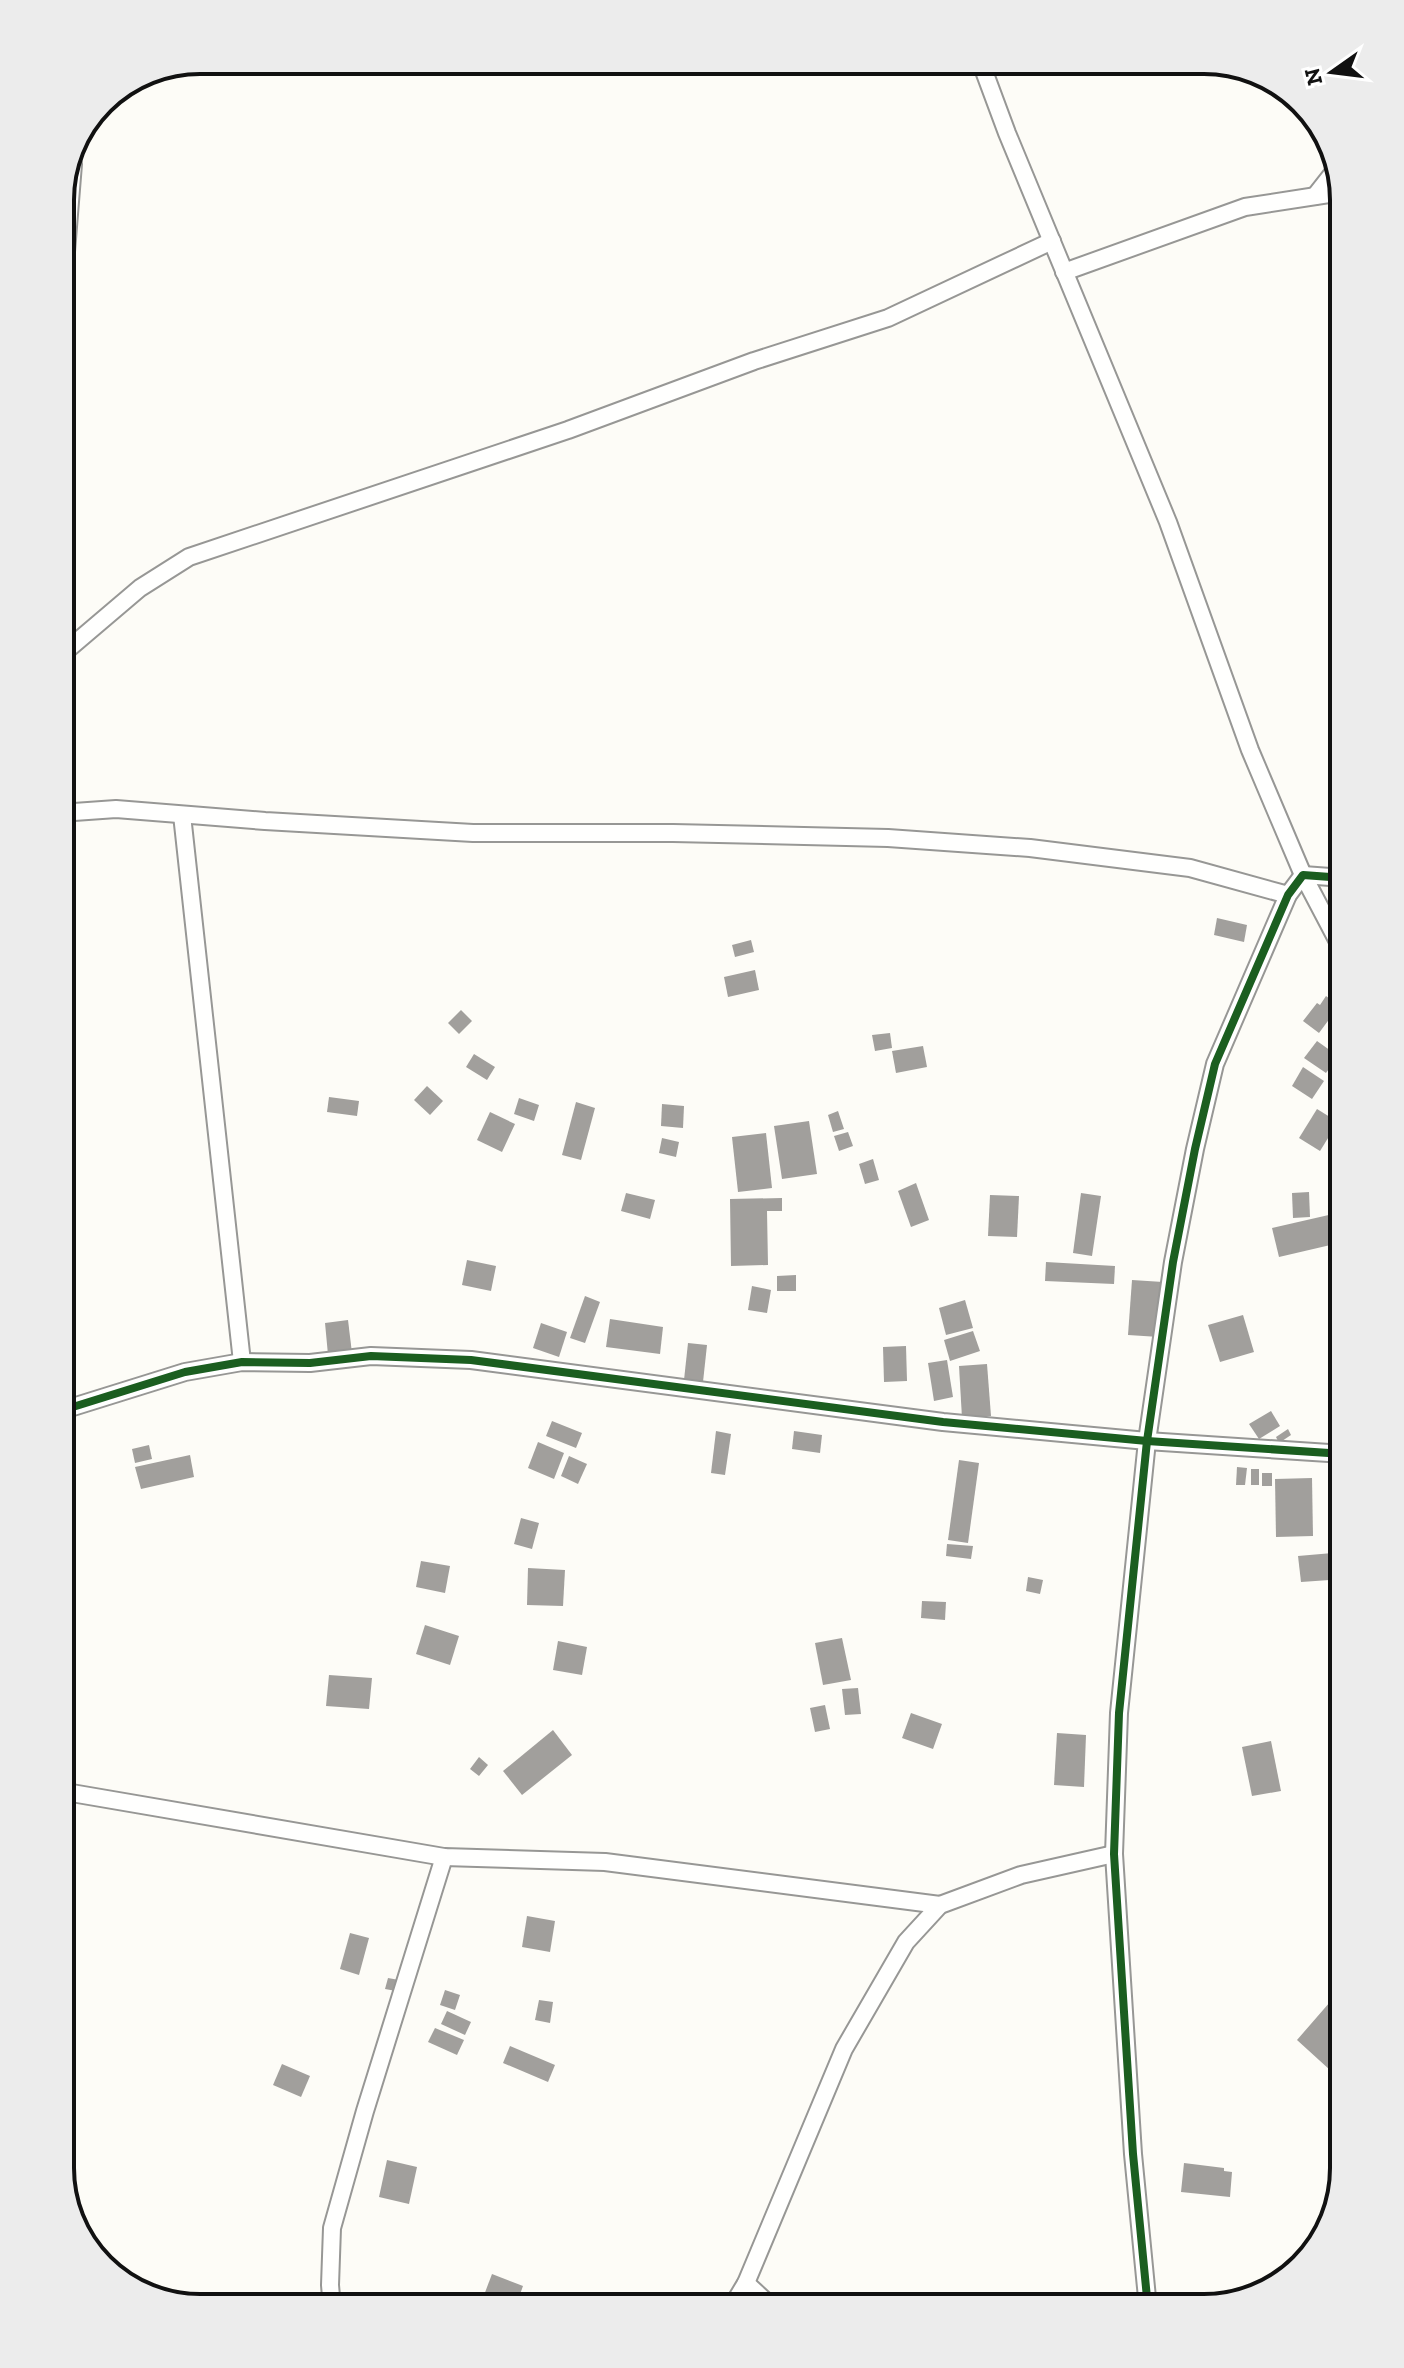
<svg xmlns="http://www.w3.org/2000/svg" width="1404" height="2368" font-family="'Zilla Slab',serif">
<rect width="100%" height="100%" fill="#fdfcf7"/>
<g fill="#a19f9c">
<polygon points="1217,918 1247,925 1244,942 1214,935"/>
<polygon points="751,940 754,952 735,957 732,945"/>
<polygon points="755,970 759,990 728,997 724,977"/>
<polygon points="1326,996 1339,1006 1319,1033 1303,1021 1317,1003 1320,1005"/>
<polygon points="461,1010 472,1021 459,1034 448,1023"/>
<polygon points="1341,1012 1344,1014 1344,1042 1329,1035"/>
<polygon points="890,1033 892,1048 875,1051 872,1035"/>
<polygon points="1317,1041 1338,1056 1326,1073 1304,1058"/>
<polygon points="923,1046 927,1067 896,1073 892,1051"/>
<polygon points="474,1054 495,1067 487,1080 466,1067"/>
<polygon points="1303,1067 1324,1081 1312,1099 1292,1086"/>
<polygon points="427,1086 443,1101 430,1115 414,1100"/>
<polygon points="329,1097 359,1101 357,1116 327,1112"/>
<polygon points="519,1098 539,1105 534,1121 514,1114"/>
<polygon points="576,1102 595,1108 581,1160 562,1155"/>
<polygon points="662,1104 684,1106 683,1128 661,1126"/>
<polygon points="1317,1109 1338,1122 1320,1151 1299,1138"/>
<polygon points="838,1111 844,1129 833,1132 828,1115"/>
<polygon points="490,1112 515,1124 502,1152 477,1140"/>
<polygon points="809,1121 817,1174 782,1179 774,1126"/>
<polygon points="848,1132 853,1146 839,1151 834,1136"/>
<polygon points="766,1133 772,1188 738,1192 732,1137"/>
<polygon points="662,1138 679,1142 676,1157 659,1153"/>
<polygon points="873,1159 879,1180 865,1184 859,1164"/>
<polygon points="916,1183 929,1220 911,1227 898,1191"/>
<polygon points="1309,1192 1310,1217 1293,1218 1292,1193"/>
<polygon points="626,1193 655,1200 650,1219 621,1211"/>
<polygon points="1081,1193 1101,1196 1092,1256 1073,1253"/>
<polygon points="990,1195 1019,1196 1017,1237 988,1236"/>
<polygon points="782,1198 782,1211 767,1211 768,1265 731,1266 730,1199"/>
<polygon points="1333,1214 1339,1243 1279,1257 1272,1228"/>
<polygon points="467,1260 496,1266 491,1291 462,1285"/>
<polygon points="1046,1262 1115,1266 1114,1284 1045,1281"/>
<polygon points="796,1275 796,1291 777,1291 777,1276"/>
<polygon points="1132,1280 1163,1282 1159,1337 1128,1335"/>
<polygon points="752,1286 771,1290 767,1313 748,1310"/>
<polygon points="585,1296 600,1302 585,1343 570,1338"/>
<polygon points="965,1300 973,1328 946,1335 939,1308"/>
<polygon points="1243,1315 1254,1352 1220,1362 1208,1325"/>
<polygon points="610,1319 663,1327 660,1354 606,1347"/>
<polygon points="348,1320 352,1353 328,1355 325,1323"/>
<polygon points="541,1323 567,1332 559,1357 533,1348"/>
<polygon points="973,1331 980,1351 950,1361 944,1340"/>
<polygon points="688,1343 707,1345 703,1382 684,1380"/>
<polygon points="906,1346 907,1381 884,1382 883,1347"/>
<polygon points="947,1360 953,1397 934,1401 928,1363"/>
<polygon points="987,1364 991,1416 962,1418 959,1366"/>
<polygon points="1271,1411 1280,1426 1259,1439 1249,1424"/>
<polygon points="552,1421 582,1433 576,1448 546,1436"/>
<polygon points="1288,1429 1291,1435 1279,1443 1276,1437"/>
<polygon points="716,1431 731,1434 725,1475 711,1473"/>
<polygon points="794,1431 822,1435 820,1453 792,1449"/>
<polygon points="538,1442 564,1453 554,1479 528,1468"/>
<polygon points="149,1445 152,1459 135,1463 132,1449"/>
<polygon points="190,1455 194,1477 141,1489 135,1467"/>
<polygon points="569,1456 587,1464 578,1484 561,1476"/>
<polygon points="959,1460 979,1463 968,1543 948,1540"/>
<polygon points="1237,1467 1247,1468 1245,1485 1236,1485"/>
<rect x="1251" y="1469" width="8" height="16"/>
<rect x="1262" y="1473" width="10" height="13"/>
<polygon points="1312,1478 1313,1536 1276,1537 1275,1479"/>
<polygon points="521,1518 539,1523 532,1549 514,1544"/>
<polygon points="947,1544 973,1546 971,1559 946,1556"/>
<polygon points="1344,1552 1344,1579 1301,1582 1298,1556"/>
<polygon points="421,1561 450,1566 445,1593 416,1587"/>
<polygon points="528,1568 565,1570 563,1606 527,1605"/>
<polygon points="1028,1577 1043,1580 1040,1594 1026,1591"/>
<polygon points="922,1601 946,1602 945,1620 921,1618"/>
<polygon points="425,1625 459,1636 450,1665 416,1654"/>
<polygon points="842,1638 851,1680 823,1685 815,1643"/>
<polygon points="558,1641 587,1647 582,1675 553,1670"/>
<polygon points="329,1675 372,1678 369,1709 326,1706"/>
<polygon points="858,1688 861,1714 845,1715 842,1689"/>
<polygon points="825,1705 830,1729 815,1732 810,1708"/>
<polygon points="911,1713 942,1724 933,1749 902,1738"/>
<polygon points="553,1730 572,1755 522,1795 503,1771"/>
<polygon points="1057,1733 1086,1735 1084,1787 1054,1785"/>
<polygon points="1271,1741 1281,1791 1252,1796 1242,1747"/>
<polygon points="479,1757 488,1765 479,1776 470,1769"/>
<polygon points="527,1916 555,1921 550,1952 522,1947"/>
<polygon points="350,1933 369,1938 359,1975 340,1969"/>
<polygon points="388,1978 399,1980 396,1991 385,1989"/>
<polygon points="445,1990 460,1995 455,2010 440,2005"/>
<polygon points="539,2000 553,2002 550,2023 535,2020"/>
<polygon points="1330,2002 1344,2015 1344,2021 1334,2031 1344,2040 1344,2054 1330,2070 1297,2040"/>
<polygon points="447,2011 471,2022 465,2035 441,2024"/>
<polygon points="435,2028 464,2040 457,2055 428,2042"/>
<polygon points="510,2046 555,2065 548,2082 503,2063"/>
<polygon points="282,2064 310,2076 301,2097 273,2085"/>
<polygon points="387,2160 417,2167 409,2204 379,2197"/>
<polygon points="1184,2163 1224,2168 1224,2171 1232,2172 1230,2197 1181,2192"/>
<polygon points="492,2274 523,2286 515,2308 492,2308 481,2303"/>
</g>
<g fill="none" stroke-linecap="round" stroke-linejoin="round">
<defs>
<g id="street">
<polyline points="981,63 1007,133 1168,522 1250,750 1303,875 1344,953"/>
<polyline points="1315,196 1337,168"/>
<polyline points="1064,272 1245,207 1342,192"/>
<polyline points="60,327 73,164"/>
<polyline points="60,656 140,588 189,557 568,430 754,361 888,318 1052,241"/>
<polyline points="60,813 116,809 265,821 473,833 673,833 888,838 1030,848 1190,868 1288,895"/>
<polyline points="182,815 242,1362"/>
<polyline points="60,1411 185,1372 242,1362 310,1363 371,1356 471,1360 943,1422 1147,1441 1344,1454"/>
<polyline points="60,1791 444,1857 605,1862 940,1905"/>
<polyline points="746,2283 773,2308"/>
<polyline points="332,2308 330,2285 332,2228 365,2111 444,1857"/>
<polyline points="731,2308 746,2283 844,2049 906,1942 940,1905 1021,1875 1114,1854"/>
<polyline points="1148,2308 1133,2154 1114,1854 1119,1713 1147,1441 1173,1262 1195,1149 1215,1064 1288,895 1303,875 1344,878"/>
</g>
</defs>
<use href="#street" stroke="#979795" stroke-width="20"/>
<use href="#street" stroke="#fffffe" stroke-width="16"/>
<defs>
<g id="cycleway">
<polyline points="60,1411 185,1372 242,1362 310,1363 371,1356 471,1360 943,1422 1147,1441 1344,1454"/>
<polyline points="1148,2308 1133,2154 1114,1854 1119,1713 1147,1441 1173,1262 1195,1149 1215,1064 1288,895 1303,875 1344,878"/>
</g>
</defs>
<use href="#cycleway" stroke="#fff" stroke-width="13"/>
<use href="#cycleway" stroke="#1b5e20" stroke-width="8"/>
</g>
<path d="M0 0H1404V2368H0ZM200 74H1204A126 126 0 0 1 1330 200V2168A126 126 0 0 1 1204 2294H200A126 126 0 0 1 74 2168V200A126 126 0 0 1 200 74Z" fill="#ececec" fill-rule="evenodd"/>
<path fill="none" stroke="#111" stroke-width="4" d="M200 74H1204A126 126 0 0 1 1330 200V2168A126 126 0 0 1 1204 2294H200A126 126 0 0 1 74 2168V200A126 126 0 0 1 200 74Z"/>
<g transform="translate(1332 72) rotate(256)" stroke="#ffffff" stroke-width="6" paint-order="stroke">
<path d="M0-6L14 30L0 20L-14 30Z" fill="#111111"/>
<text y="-12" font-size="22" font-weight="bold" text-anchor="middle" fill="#111111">N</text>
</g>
</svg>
